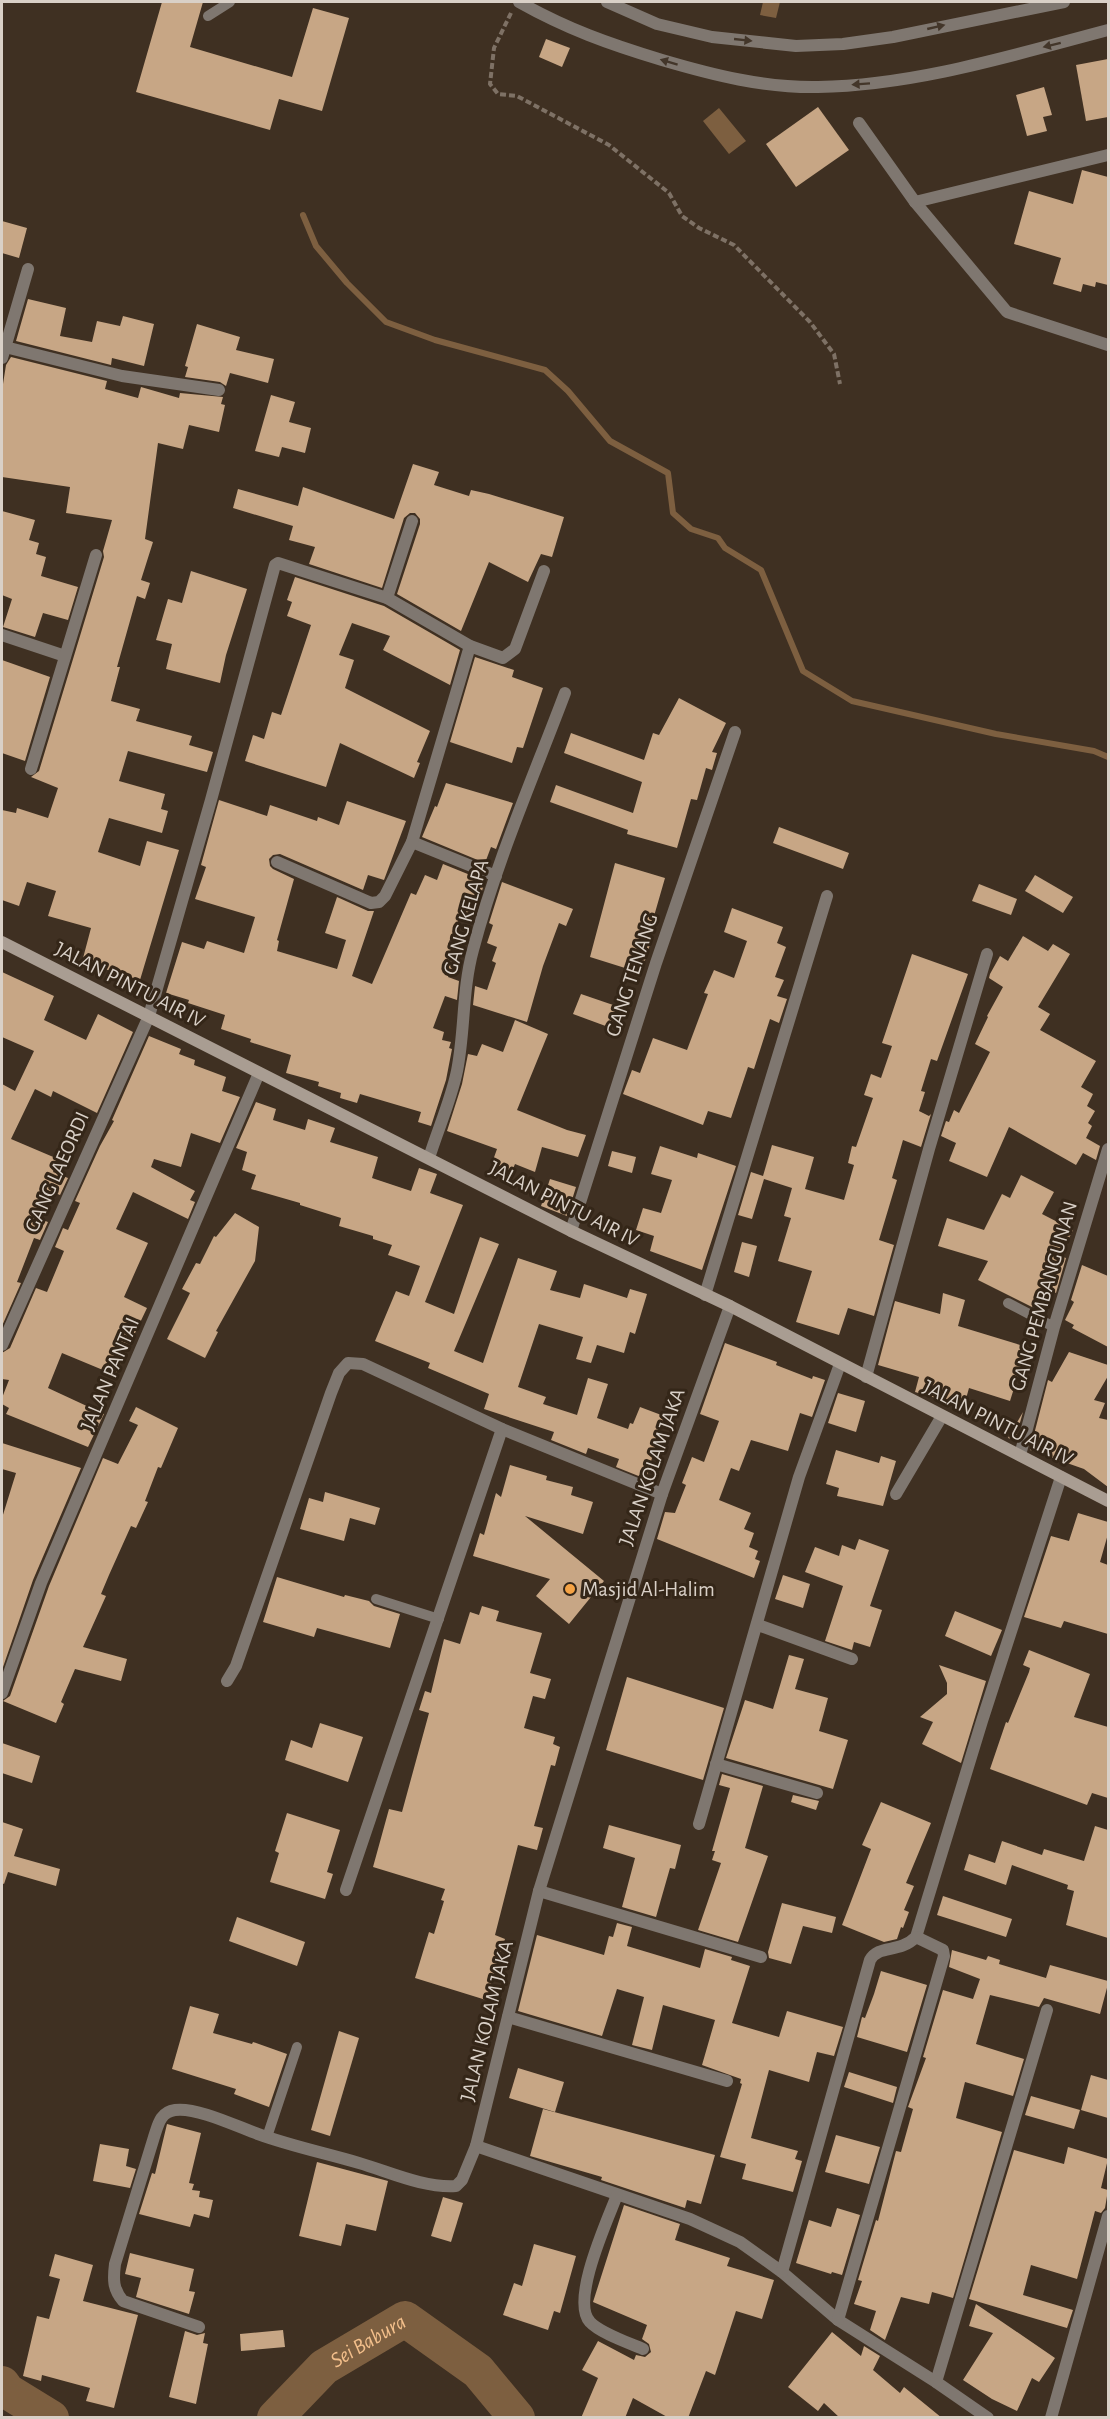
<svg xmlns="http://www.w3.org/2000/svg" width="1110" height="2419" font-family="'Alegreya Sans',sans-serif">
<rect width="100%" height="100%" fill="#3f3022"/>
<g fill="#7d5f40">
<polygon points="763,2 780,2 776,18 760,15"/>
<polygon points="719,108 746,141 729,154 703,121"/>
</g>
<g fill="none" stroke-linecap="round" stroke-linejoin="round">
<polyline stroke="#7d5f40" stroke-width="6" points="303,215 316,246 347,283 386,322 435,340 545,370 568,391 610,441 668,473 673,513 691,529 718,538 725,548 761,570 803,671 852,701 996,734 1094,751 1108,757"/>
<g stroke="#7d5f40" stroke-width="36">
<polyline points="2,2384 7,2391 51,2418"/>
<path id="s1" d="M275,2418l49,-51 81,-48 73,52 39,47"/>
</g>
</g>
<g fill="#c7a685">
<polygon points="162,2 203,2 190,47 292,77 313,8 349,18 322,111 279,99 270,130 136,92"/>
<polygon points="546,39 570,48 562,67 539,57"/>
<polygon points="1108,59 1108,117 1086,121 1076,65"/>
<polygon points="1044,87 1052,115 1043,117 1047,131 1027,136 1016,95"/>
<polygon points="818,107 849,150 796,187 766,144"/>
<polygon points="1082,170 1108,177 1108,285 1096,282 1095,287 1083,284 1081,292 1053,284 1061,258 1014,244 1029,191 1073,204"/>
<polygon points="2,221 27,228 19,258 2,253"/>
<polygon points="28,299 66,308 60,336 92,342 97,321 120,326 123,316 154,324 144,366 112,358 111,365 16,341"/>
<polygon points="197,324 240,337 236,350 274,359 268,383 230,373 226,386 220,382 185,377 188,367 185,366"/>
<polygon points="11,357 107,381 105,389 138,398 141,387 179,398 180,393 223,397 221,404 225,405 219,432 189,425 183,449 158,443 145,539 153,542 141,580 150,583 145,599 137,596 117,667 120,667 111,701 140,709 136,721 192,736 189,745 213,752 207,772 128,751 119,781 165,794 161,809 168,811 162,833 109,818 98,852 140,866 147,841 179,850 140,980 82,962 91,928 48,916 56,891 27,882 19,906 2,900 2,810 16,813 17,808 48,818 58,788 31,777 39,771 104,557 103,551 112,520 66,513 70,487 2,477 2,384 3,384 6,365"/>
<polygon points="271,395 295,402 289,422 311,428 305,453 282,447 279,457 255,451"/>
<polygon points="413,464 439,472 434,485 469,496 471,490 489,494 564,517 552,557 541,554 528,582 489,562 461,631 397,594 420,524 420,519 415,513 410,513 404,518 382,588 309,564 315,547 289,540 293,526 233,508 238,489 298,506 303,487 394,519"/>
<polygon points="2,511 35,520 29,540 39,543 36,554 46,557 41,576 78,587 68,620 43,613 35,637 3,627 12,599 2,595"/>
<polygon points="191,571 247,589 226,655 220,683 166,669 172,644 156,640 168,599 182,603"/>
<polygon points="295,577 384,606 460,650 450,685 383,650 390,636 352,623 339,655 354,660 345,688 430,731 417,762 420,763 414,778 340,743 326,787 245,761 253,735 264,739 272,712 281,715 311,625 287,616 292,602 287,600"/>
<polygon points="475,657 514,670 512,677 543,688 523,748 517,747 512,763 450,742"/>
<polygon points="2,660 50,677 25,761 2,753"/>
<polygon points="679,698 726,723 712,752 717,753 712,770 706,768 697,800 691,799 677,848 627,834 628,830 550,802 556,785 633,813 642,782 564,753 571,733 644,760 653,733 659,735"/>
<polygon points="446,783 513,803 496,849 491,847 485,863 422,837 435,806 437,807"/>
<polygon points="219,800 267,816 270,805 317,821 318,817 339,825 347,801 406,821 384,880 368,875 363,890 280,854 273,855 269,859 270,866 273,869 294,879 277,940 279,941 277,951 337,969 346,940 325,933 337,897 368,911 374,911 352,976 372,984 411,893 416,895 425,875 437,880 443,864 485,881 474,917 462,912 448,944 452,946 448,957 455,960 448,977 459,981 457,1000 445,996 433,1028 444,1032 442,1040 451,1042 449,1048 452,1049 446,1080 431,1126 418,1122 421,1112 360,1094 357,1103 340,1098 341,1093 318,1086 319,1082 286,1073 291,1055 250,1042 251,1039 221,1029 225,1015 188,1003 189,1000 166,993 182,942 204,949 207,941 244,953 255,917 195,899 206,867 201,865"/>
<polygon points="779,827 849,853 843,869 773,843"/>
<polygon points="615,863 665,878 648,937 652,938 641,973 590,957"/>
<polygon points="1035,875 1073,897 1063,913 1025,891"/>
<polygon points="502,882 573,909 566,926 559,923 543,966 527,1022 473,1005 475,986 487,990 496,963 492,961 497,947 487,943 493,925 489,923"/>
<polygon points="979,884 1017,899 1011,915 972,901"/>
<polygon points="732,908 783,927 777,943 786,947 775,977 784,980 777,996 787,999 779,1023 770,1019 754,1069 748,1067 731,1118 708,1111 703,1125 623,1094 632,1070 640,1073 653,1038 687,1050 708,994 704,993 714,970 734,978 747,941 724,932"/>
<polygon points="1023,936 1048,951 1053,944 1070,954 1038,1007 1050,1014 1040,1030 1096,1061 1081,1087 1093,1094 1087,1106 1095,1111 1088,1123 1092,1126 1086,1138 1100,1146 1096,1160 1083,1153 1076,1165 1009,1127 987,1177 949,1161 956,1143 941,1136 946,1121 949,1122 954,1110 959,1113 990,1052 975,1044 988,1017 987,1016 1003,987 989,978 990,974 1000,956 1008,961"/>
<polygon points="912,954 968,974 937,1061 931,1059 921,1091 925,1092 919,1111 929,1116 931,1114 921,1147 903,1140 892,1178 897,1180 879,1240 894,1245 874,1316 848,1308 839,1335 796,1322 812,1271 778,1261 791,1218 784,1216 792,1188 764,1179 752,1219 738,1215 751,1172 763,1176 772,1145 814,1157 805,1189 844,1200 854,1165 848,1163 852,1146 856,1147 873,1098 864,1095 871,1074 881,1078 892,1046 882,1043"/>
<polygon points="2,972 54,996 44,1020 86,1040 98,1014 133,1032 97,1113 53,1091 51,1097 35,1089 11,1139 58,1159 53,1172 68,1178 60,1195 45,1189 34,1217 48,1222 40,1240 34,1238 17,1282 21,1283 2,1326 2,1084 15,1091 34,1051 2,1037"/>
<polygon points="581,994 619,1007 611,1028 573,1014"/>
<polygon points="515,1020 548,1034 517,1110 567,1130 586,1135 578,1157 542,1147 535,1172 515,1164 512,1171 492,1163 497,1149 447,1131 462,1084 468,1054 477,1056 482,1044 503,1052"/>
<polygon points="149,1036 181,1049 179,1054 195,1060 194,1065 226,1077 222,1091 240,1097 220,1143 191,1133 181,1167 154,1159 151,1167 195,1191 190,1200 195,1202 188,1219 133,1192 116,1229 148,1243 124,1297 147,1308 115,1375 62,1353 48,1388 104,1414 88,1447 6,1414 9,1408 2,1404 2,1398 9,1380 2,1379 2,1353 10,1348 36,1288 47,1292 64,1251 55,1247 63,1228 68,1230 80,1203 75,1201 100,1146 114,1121 112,1120"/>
<polygon points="256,1102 276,1109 273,1120 305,1130 308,1119 335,1128 330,1142 378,1157 372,1178 411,1191 419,1168 437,1174 430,1193 463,1205 425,1302 454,1314 480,1237 499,1244 454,1351 483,1363 518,1258 557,1271 550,1290 580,1298 584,1284 627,1298 630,1289 647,1294 635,1334 630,1332 624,1353 597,1345 591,1363 576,1359 583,1337 539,1324 518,1387 546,1397 543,1404 577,1415 588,1378 608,1384 597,1418 628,1429 630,1423 633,1424 640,1407 664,1416 646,1479 616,1467 619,1459 588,1448 586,1454 551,1440 554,1432 484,1409 489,1394 428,1368 430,1363 375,1341 396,1291 409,1296 420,1266 388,1255 392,1245 373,1239 373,1236 339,1226 341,1218 300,1205 300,1203 251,1189 256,1175 242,1170 247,1152 236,1148"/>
<polygon points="660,1146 697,1158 698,1153 736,1166 702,1270 650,1251 654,1236 636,1230 643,1208 661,1213 672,1180 651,1174"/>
<polygon points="612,1151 636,1157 632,1173 608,1166"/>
<polygon points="1021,1175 1054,1192 1042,1214 1073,1230 1060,1256 1066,1258 1056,1293 1043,1286 1032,1307 978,1280 988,1261 938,1246 947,1218 984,1230 1002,1194 1010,1198"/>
<polygon points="550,1179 576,1187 567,1216 541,1206"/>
<polygon points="235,1213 259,1227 255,1261 216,1331 218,1332 205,1358 167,1339 190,1293 182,1289 196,1263 200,1264 214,1236 216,1237"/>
<polygon points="742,1242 757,1246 749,1277 734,1272"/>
<polygon points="1082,1265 1108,1276 1108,1347 1072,1328 1074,1325 1065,1320 1074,1302 1071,1300"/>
<polygon points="943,1293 965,1300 958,1326 1027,1347 1010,1401 969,1388 964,1406 915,1392 919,1377 878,1365 895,1301 940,1314"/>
<polygon points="725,1343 777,1362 776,1365 812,1379 813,1376 825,1380 812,1417 800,1413 788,1451 751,1440 739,1471 731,1468 719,1500 751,1513 744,1529 754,1533 749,1547 758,1551 755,1559 760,1561 754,1578 657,1539 665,1512 675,1513 686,1485 682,1483 692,1457 704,1462 719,1421 700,1414"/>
<polygon points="1069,1352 1108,1365 1108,1376 1094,1400 1105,1403 1099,1418 1108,1420 1108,1487 1084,1469 1030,1450 1048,1380 1052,1382"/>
<polygon points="838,1393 865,1401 856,1432 828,1423"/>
<polygon points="136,1407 178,1428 161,1468 158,1467 145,1501 148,1502 136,1528 131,1526 109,1575 101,1594 106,1596 83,1647 127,1659 121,1681 75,1669 61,1702 64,1704 56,1723 3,1701 10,1696 49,1586 103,1458 118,1464 138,1425 129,1421"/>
<polygon points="1023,1412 1015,1440 1008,1438"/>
<polygon points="2,1443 81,1468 33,1580 2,1670 2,1518 16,1473 2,1469"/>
<polygon points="836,1450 879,1463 881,1456 896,1461 883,1506 837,1496 839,1488 826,1484"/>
<polygon points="510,1465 547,1476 546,1480 573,1487 571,1495 593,1502 583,1534 525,1516 604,1581 569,1624 536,1596 550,1579 473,1556 480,1533 484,1535 496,1493 501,1497"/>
<polygon points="325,1492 380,1508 375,1525 350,1518 344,1541 300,1529 309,1498 323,1502"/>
<polygon points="1078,1513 1108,1522 1108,1534 1100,1562 1108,1565 1108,1634 1064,1621 1061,1628 1024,1617 1051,1536 1069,1541"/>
<polygon points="859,1539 889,1550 870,1606 882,1610 870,1647 854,1642 852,1650 825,1641 843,1586 805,1572 815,1547 839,1556 842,1545 855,1550"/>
<polygon points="783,1575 810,1584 803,1608 775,1599"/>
<polygon points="277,1577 344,1597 345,1595 369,1601 374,1606 400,1614 390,1648 317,1628 314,1637 263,1622"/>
<polygon points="482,1606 499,1611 496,1621 542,1633 530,1673 551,1679 545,1699 533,1696 524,1728 555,1737 553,1744 560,1747 555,1766 551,1765 534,1826 543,1828 537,1850 518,1845 495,1935 505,1939 486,2000 415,1978 429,1932 434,1934 444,1901 441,1900 445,1889 373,1867 389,1809 402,1812 429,1713 419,1710 425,1691 431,1693 444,1639 460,1644 470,1612 479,1615"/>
<polygon points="955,1611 1002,1630 991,1656 945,1636"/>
<polygon points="1029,1650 1090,1674 1074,1717 1108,1727 1108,1798 1092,1793 1087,1805 990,1769 1006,1722 1008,1723 1029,1672 1030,1668 1023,1665"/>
<polygon points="789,1655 804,1659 795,1689 828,1698 819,1731 848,1740 833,1789 726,1758 745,1700 773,1709"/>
<polygon points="939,1665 986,1681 961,1763 922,1744 933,1722 920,1717 947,1694 947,1683"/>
<polygon points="627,1677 724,1708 703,1780 606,1750"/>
<polygon points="320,1723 363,1737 348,1782 285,1760 291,1740 312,1748"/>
<polygon points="2,1743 40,1756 32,1783 2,1773"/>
<polygon points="722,1774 763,1786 745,1848 768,1856 738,1942 698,1930 721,1863 712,1860 715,1851 712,1851 730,1788 719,1785"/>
<polygon points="793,1795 819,1801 816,1810 791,1802"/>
<polygon points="881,1802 931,1823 906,1883 914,1886 904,1910 909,1912 903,1928 901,1927 897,1939 884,1942 842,1925 871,1849 862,1845"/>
<polygon points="287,1813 340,1830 327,1872 333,1874 325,1899 270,1882 279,1853 275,1851"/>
<polygon points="2,1822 23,1829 14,1856 60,1869 56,1886 8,1872 4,1884 2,1883"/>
<polygon points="609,1825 681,1845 675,1869 670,1868 656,1917 622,1907 635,1858 603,1848"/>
<polygon points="1095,1826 1108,1830 1108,1938 1066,1925 1074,1891 1067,1889 1068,1885 1012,1865 1006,1885 964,1870 969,1854 995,1863 1002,1841 1042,1855 1044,1849 1084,1861"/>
<polygon points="943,1896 1012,1919 1006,1937 937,1915"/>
<polygon points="782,1903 836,1917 832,1933 803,1926 791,1964 769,1958 768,1952"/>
<polygon points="237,1917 305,1942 297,1966 229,1941"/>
<polygon points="617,1923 632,1927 627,1946 700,1968 705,1949 732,1957 731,1960 750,1966 732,2023 779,2037 787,2011 843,2027 834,2056 817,2052 809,2082 769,2070 751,2138 798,2151 795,2159 802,2161 793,2192 742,2179 746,2164 720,2157 742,2084 740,2083 741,2079 702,2065 715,2020 663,2005 652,2050 632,2045 644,1997 617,1989 602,2036 518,2011 537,1935 604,1955 609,1936 613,1937"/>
<polygon points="952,1950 986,1960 988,1956 1000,1960 999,1964 1046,1978 1050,1965 1108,1981 1108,1984 1100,2014 1044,1998 1039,2007 990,1995 976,2044 1024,2059 1013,2096 965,2082 956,2118 1002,2132 953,2298 932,2292 929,2304 901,2297 885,2340 870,2330 876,2311 854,2304 862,2281 858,2280 876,2220 878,2221 896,2151 901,2152 913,2109 908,2107 926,2058 923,2057 943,1990 973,1999 980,1979 949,1967"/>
<polygon points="881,1971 927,1985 907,2052 857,2037 862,2017 865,2018 874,1994"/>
<polygon points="190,2006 219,2014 213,2033 252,2044 253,2042 287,2054 269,2107 234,2094 236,2089 172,2069"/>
<polygon points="339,2031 359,2038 330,2136 311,2130"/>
<polygon points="518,2068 564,2082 555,2112 509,2098"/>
<polygon points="849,2072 897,2087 893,2103 844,2087"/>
<polygon points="1091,2075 1108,2080 1108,2118 1081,2110"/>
<polygon points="1031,2096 1080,2110 1074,2129 1025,2115"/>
<polygon points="543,2109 715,2155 701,2204 687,2200 685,2208 601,2180 602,2177 530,2156"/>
<polygon points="167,2124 201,2133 189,2183 194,2184 192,2190 200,2191 199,2197 213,2200 209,2218 194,2214 190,2227 139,2214 152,2173 155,2174"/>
<polygon points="836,2135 880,2147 869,2184 825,2172"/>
<polygon points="100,2144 129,2149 126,2166 136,2169 130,2188 93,2181"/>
<polygon points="1068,2147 1108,2159 1101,2188 1108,2190 1105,2208 1101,2213 1095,2211 1077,2279 1031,2265 1023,2295 1073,2310 1067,2328 969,2299 1014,2150 1064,2164"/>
<polygon points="317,2162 388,2181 376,2231 346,2224 341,2246 299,2236"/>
<polygon points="443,2197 463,2203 451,2242 431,2236"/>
<polygon points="624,2205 680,2224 675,2240 730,2258 727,2266 774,2280 762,2319 736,2311 715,2375 706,2371 688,2418 669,2418 633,2398 625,2418 581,2418 598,2378 582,2370 598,2341 634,2360 636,2355 645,2357 651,2352 649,2344 642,2339 647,2325 593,2302"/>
<polygon points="837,2208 860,2215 842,2275 832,2272 831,2274 796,2263 809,2220 831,2227"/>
<polygon points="534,2244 576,2256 560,2313 554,2311 548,2330 503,2315 514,2283 522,2286"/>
<polygon points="130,2253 194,2269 189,2291 195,2292 189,2314 136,2297 141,2278 125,2274"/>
<polygon points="55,2254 93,2265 83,2301 138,2315 114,2408 86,2401 90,2388 42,2375 41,2381 23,2376 37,2316 49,2319 60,2279 49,2276"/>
<polygon points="976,2304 1055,2358 1039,2382 1032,2378 1017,2411 992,2399 963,2380 993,2333 969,2326"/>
<polygon points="283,2330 285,2347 241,2351 240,2334"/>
<polygon points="185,2331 197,2335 205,2333 203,2343 208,2344 196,2404 169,2397"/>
<polygon points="832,2332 861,2356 864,2346 880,2356 873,2370 900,2393 904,2387 942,2418 840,2418 824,2403 818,2411 788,2387"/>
</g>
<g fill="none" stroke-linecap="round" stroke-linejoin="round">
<polyline stroke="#7e7165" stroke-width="4" stroke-dasharray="6 3" stroke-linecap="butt" points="511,13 494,48 490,84 498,94 517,96 609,145 669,193 682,216 699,228 734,245 810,322 834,354 840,384"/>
<g stroke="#7f7770" stroke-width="10">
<polyline points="208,16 230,2"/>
<polyline points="1008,1303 1054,1327"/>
<polyline points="376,1599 439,1619"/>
<polyline points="267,2137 297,2047"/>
</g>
<g stroke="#7f7770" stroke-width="12">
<path d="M519,2c48,27 90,42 143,58 51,15 102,28 156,27 99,-2 195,-32 290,-57"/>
<polyline points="607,2 657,24 712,37 796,46 843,44 893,37 1064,2"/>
<polyline points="859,123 915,202 1007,312 1108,345"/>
<polyline points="915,202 1108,155"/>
<polyline points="5,347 122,376 219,390"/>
<polyline points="2,358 28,269"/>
<polyline points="387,598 412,521"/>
<polyline points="2,635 65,656"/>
<polyline points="31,769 96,555"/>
<polyline points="412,842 496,876"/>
<polyline points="277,862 371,903 379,902 385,896 412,842 470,646"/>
<path d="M429,1158c9,-29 22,-58 28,-87 8,-40 5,-81 16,-121 23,-88 60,-172 92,-257"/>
<polyline points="571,1231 656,963 735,732"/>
<polyline points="705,1295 827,896"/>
<polyline points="2,1345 149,1016 211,800 275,565 278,563 387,598 470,646 503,658 515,649 544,571"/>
<polyline points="866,1377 929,1149 987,954"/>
<polyline points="1020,1455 1054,1327 1108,1149"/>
<polyline points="896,1494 942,1416"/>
<polyline points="758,1625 852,1659"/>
<polyline points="227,1681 236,1666 331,1393 339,1373 348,1363 363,1364 502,1429 662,1494"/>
<polyline points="2,1693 41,1583 259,1073"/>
<polyline points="716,1764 817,1793"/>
<polyline points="699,1824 799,1477 840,1364"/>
<polyline points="346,1890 502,1429"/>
<polyline points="539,1891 761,1957"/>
<polyline points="508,2017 727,2081"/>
<polyline points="476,2146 690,2219 740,2242 782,2272 838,2320 936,2382 988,2418"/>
<path d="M617,2195c-9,24 -47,106 -27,127 10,11 39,21 53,27"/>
<path d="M782,2272l88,-312c9,-16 29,-6 46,-23l66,-216 79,-244"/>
<polyline points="838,2320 944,1956 943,1950 916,1937"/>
<path d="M199,2327l-76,-26c-10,-12 -10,-21 -8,-37l39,-127c4,-12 6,-25 21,-27 22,-3 61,16 83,24 33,12 67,19 101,29 31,9 64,25 97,23l6,-6 14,-34 63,-255 123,-397 68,-188"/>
<polyline points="936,2382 1047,2010"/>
<polyline points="1051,2418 1108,2216"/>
</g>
<polyline stroke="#a99d92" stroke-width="12" points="2,942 571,1231 730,1306 1108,1501"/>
</g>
<defs><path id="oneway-solid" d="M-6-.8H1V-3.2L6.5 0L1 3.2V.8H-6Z" transform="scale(1.5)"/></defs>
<g fill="#43362a">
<use href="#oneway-solid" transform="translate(936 27) rotate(-13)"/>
<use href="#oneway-solid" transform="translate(743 40) rotate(6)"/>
<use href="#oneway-solid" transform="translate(1052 45) rotate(166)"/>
<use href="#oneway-solid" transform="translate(669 62) rotate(-163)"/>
<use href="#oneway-solid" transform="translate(861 84) rotate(176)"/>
</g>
<circle fill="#f5a345" stroke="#342618" stroke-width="2" cx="570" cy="1589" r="6"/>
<g text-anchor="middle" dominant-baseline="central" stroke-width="6" stroke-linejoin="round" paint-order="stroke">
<g font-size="21" fill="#d9d0c7" stroke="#342618">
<text transform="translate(466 917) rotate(-74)">GANG KELAPA</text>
<text transform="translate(632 975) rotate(-72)">GANG TENANG</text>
<text transform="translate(130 985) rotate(27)">JALAN PINTU AIR IV</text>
<text transform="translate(57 1172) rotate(-66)">GANG LAEORDI</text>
<text transform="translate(564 1204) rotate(27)">JALAN PINTU AIR IV</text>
<text transform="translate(1044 1296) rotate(-74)">GANG PEMBANGUNAN</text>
<text transform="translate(110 1374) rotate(-67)">JALAN PANTAI</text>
<text transform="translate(998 1423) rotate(27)">JALAN PINTU AIR IV</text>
<text transform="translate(652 1467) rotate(-71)">JALAN KOLAM JAKA</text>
<text transform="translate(487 2021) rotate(-76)">JALAN KOLAM JAKA</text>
</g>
<g font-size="21" fill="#d9d0c7" stroke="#342618" text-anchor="start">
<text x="582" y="1589">Masjid Al-Halim</text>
</g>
<g font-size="22" font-style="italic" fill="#f3bf8b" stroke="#342618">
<text stroke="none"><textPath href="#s1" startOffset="122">Sei Babura</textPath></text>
</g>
</g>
<rect width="1110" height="2419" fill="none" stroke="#d9d0c7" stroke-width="6"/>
</svg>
